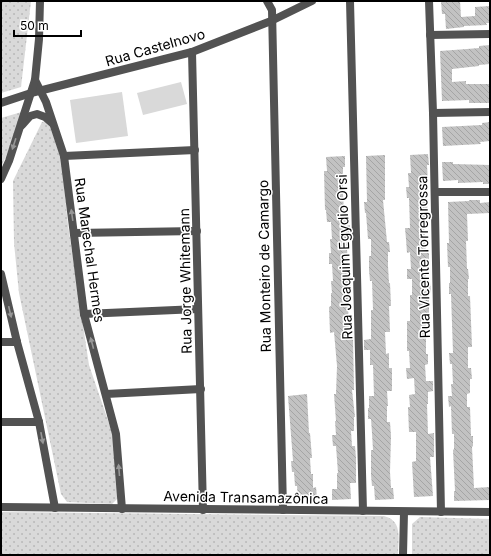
<svg xmlns="http://www.w3.org/2000/svg" width="491" height="556" font-family="Inter,sans-serif">
<defs>
<pattern id="park-dots" width="8" height="8" patternUnits="userSpaceOnUse"><rect width="8" height="8" fill="#d9d9d9"/><path d="M2 2h.1M6 6h.1" fill="none" stroke="#b8b8b8" stroke-width="1.8" stroke-linecap="round"/></pattern>
<pattern id="building-back-hatch" width="6" height="6" patternUnits="userSpaceOnUse"><rect width="6" height="6" fill="#c2c2c2"/><path d="M-1 5l2 2M0 0l6 6M5-1l2 2" fill="none" stroke="#a5a5a5"/></pattern>
</defs>
<rect width="100%" height="100%" fill="#fff"/>
<g fill="url(#park-dots)">
<polygon points="1,1 31,1 21,87 1,93"/>
<polygon points="25,111 1,168 1,169 1,118"/>
<polygon points="48,121 61,157 68,225 89,365 114,438 118,498 112,504 67,502 61,494 19,293 14,243 13,181 42,122"/>
<path d="M1,512l383,4c19,5 14,22 14,39h-397z"/>
<polygon points="420,517 490,519 490,555 412,555 412,524"/>
</g>
<g fill="#d9d9d9">
<polygon points="181,82 187,104 143,115 137,93"/>
<polygon points="122,92 128,136 76,143 70,100"/>
</g>
<g fill="url(#building-back-hatch)">
<polygon points="441,1 460,1 461,17 475,16 475,7 490,6 490,23 486,23 487,25 464,26 464,27 446,29 445,14 442,14"/>
<polygon points="490,45 490,64 479,65 479,66 452,69 452,82 466,81 466,84 490,84 490,103 469,103 469,100 442,101 440,51 467,49 479,48 479,46"/>
<polygon points="490,122 490,141 480,142 481,144 443,146 442,127 482,125 482,123"/>
<polygon points="428,154 429,165 427,165 428,183 425,183 426,200 427,200 428,224 424,224 426,253 429,253 429,264 425,264 426,282 430,282 431,292 429,293 429,317 426,317 426,354 428,354 428,364 425,365 426,381 433,381 433,391 428,392 428,404 427,404 428,434 434,433 434,457 430,457 433,496 414,497 412,462 416,461 416,432 409,432 408,407 410,407 409,395 415,394 414,378 407,379 406,368 410,368 409,351 407,351 407,321 410,321 410,295 412,295 412,279 407,279 407,269 411,269 410,252 407,253 406,239 405,228 410,228 409,198 407,198 406,187 409,187 408,173 411,173 410,155"/>
<polygon points="385,155 385,200 383,200 387,242 389,242 390,252 388,252 388,266 389,283 390,283 391,306 389,306 390,332 385,332 386,354 389,353 389,368 392,368 392,391 387,391 388,406 387,406 387,422 390,422 391,436 390,472 391,488 393,488 394,499 375,500 374,486 372,486 371,475 371,450 373,450 372,433 371,419 368,419 368,408 369,408 369,396 374,396 373,365 370,365 370,350 364,350 364,340 371,339 371,310 373,310 372,281 370,281 369,270 369,256 371,256 371,239 368,239 366,213 365,213 364,202 367,202 366,156"/>
<polygon points="345,156 345,167 343,167 343,194 344,211 345,211 346,226 350,225 349,249 347,249 348,267 351,267 351,277 350,277 351,291 349,291 350,303 348,303 349,339 353,339 354,390 352,390 355,417 354,417 354,431 351,431 352,446 355,446 356,458 356,483 350,483 351,499 332,500 332,489 337,489 337,473 338,473 336,446 333,446 332,435 336,435 335,421 336,421 334,394 336,394 337,366 334,332 330,333 329,307 331,306 331,293 332,293 331,281 333,281 332,264 329,264 329,253 331,253 330,239 332,239 331,222 327,222 326,210 325,210 324,171 327,171 326,157"/>
<polygon points="442,162 453,162 453,164 490,165 490,184 483,184 483,182 458,183 458,180 443,181"/>
<polygon points="469,200 480,200 480,203 490,202 490,213 467,214 468,241 466,241 467,269 468,269 469,279 468,279 468,296 470,296 472,347 468,347 468,368 471,368 472,379 470,379 470,393 467,394 467,407 470,407 471,436 473,436 473,446 472,447 474,488 490,487 490,500 454,501 454,491 455,491 453,450 454,449 454,434 452,434 451,406 449,407 448,396 452,396 451,384 453,384 452,364 450,364 449,353 453,353 451,294 449,294 449,283 450,283 450,267 448,267 447,243 449,243 448,202 469,201"/>
<polygon points="307,394 309,433 310,433 312,458 310,458 311,474 313,474 313,488 316,487 317,498 298,499 297,486 295,486 294,472 292,472 291,461 293,461 288,396"/>
</g>
<g fill="none" stroke-linecap="round" stroke-linejoin="round">
<g stroke="#525252" stroke-width="8">
<polyline points="267,1 272,10 283,510"/>
<polyline points="350,1 363,511"/>
<polyline points="429,1 433,113 441,512"/>
<polyline points="430,35 490,34"/>
<polyline points="192,52 203,510"/>
<polyline points="1,103 31,93 192,52 271,21 312,1"/>
<polyline points="433,113 490,112"/>
<polyline points="64,156 195,150"/>
<polyline points="435,192 490,192"/>
<polyline points="75,233 197,231"/>
<polyline points="84,314 198,309"/>
<polyline points="1,342 17,342"/>
<polyline points="106,394 201,389"/>
<polyline points="1,422 39,422"/>
</g>
<g stroke="#525252" stroke-width="8">
<polyline points="35,80 46,102 64,156 84,314 116,434 122,509"/>
<polyline points="22,125 30,116 37,114 45,117 52,123"/>
<polyline points="1,179 9,161 35,80 39,39 40,1"/>
<polyline points="1,274 17,342 39,422 55,508"/>
<polyline points="1,507 490,512"/>
<polyline points="403,555 404,512"/>
</g>
</g>
<defs><path id="oneway-solid" d="M-6-.8H1V-3.2L6.5 0L1 3.2V.8H-6Z"/></defs>
<g fill="#979797">
<use href="#oneway-solid" transform="translate(14 144) rotate(108)"/>
<use href="#oneway-solid" transform="translate(72 215) rotate(-98)"/>
<use href="#oneway-solid" transform="translate(10 312) rotate(77)"/>
<use href="#oneway-solid" transform="translate(92 343) rotate(-105)"/>
<use href="#oneway-solid" transform="translate(42 438) rotate(79)"/>
<use href="#oneway-solid" transform="translate(119 470) rotate(-95)"/>
</g>
<g text-anchor="middle" dominant-baseline="central" stroke-width="3" stroke-linejoin="round" paint-order="stroke">
<g font-size="14" fill="#000" stroke="#fff">
<text transform="translate(155 47) rotate(-16)">Rua Castelnovo</text>
<text transform="translate(90 250) rotate(82)">Rua Marechal Hermes</text>
<text transform="translate(344 257) rotate(-92)">Rua Joaquim Egydio Orsi</text>
<text transform="translate(423 257) rotate(-91)">Rua Vicente Torregrossa</text>
<text transform="translate(264 266) rotate(-91)">Rua Monteiro de Camargo</text>
<text transform="translate(185 281) rotate(-91)">Rua Jorge Whitemann</text>
<text transform="translate(246 497) rotate(1)">Avenida Transamazônica</text>
</g>
</g>
<rect width="491" height="556" fill="none" stroke="#000000" stroke-width="4"/>
<path d="M14 30v6h67v-6" fill="none" stroke="#000000" stroke-width="2"/>
<text x="20" y="30" font-size="12" fill="#000000" stroke="#ffffff" stroke-width="3" paint-order="stroke">50 m</text>
</svg>
